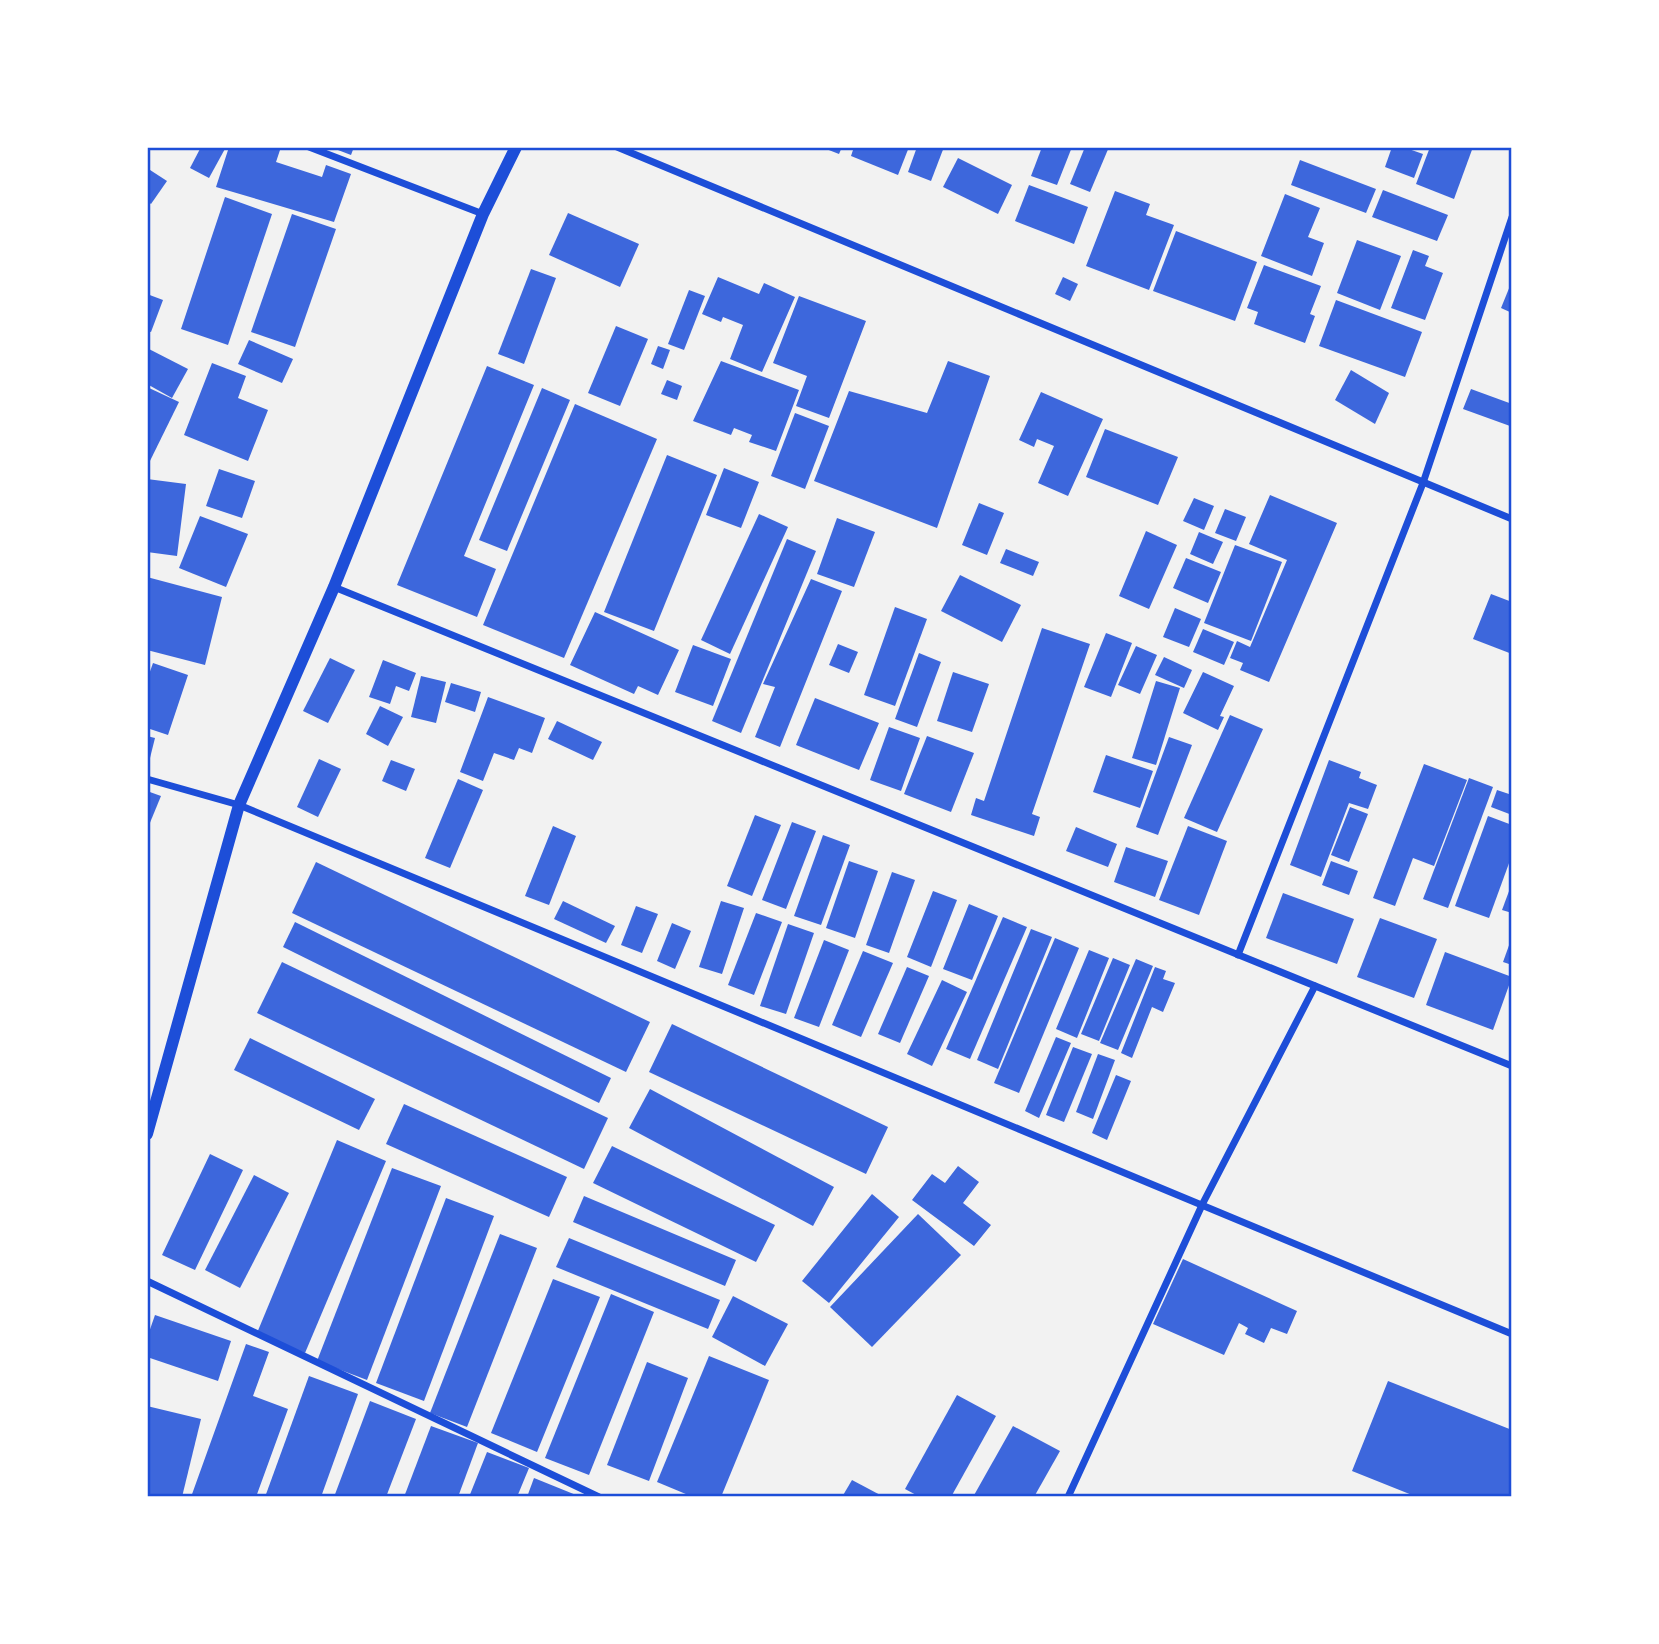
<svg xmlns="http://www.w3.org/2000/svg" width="1659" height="1644" font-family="'Asap Condensed',sans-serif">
<rect width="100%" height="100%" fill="#f2f2f2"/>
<g fill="#3d67dc">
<polygon points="201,147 226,147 209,178 190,168"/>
<polygon points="229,147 271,147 280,150 276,162 322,177 326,165 351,174 334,222 216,187"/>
<polygon points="330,147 354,147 351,155"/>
<polygon points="821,147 842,147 839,154"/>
<polygon points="854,147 909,147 898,175 851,156"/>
<polygon points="917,147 944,147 931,181 908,172"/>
<polygon points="1042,147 1072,147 1057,185 1031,176"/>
<polygon points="1085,147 1109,147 1090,192 1070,184"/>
<polygon points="1392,147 1403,147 1423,154 1414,178 1385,167"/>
<polygon points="1430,147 1473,147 1454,199 1416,184"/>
<polygon points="958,158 1012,185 998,214 943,187"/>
<polygon points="1300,160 1376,189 1366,213 1291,185"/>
<polygon points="147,168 167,181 151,204 147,201"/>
<polygon points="1029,185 1088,207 1074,244 1015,221"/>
<polygon points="1383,190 1448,215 1437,241 1372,217"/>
<polygon points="1115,191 1150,204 1146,215 1174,225 1149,290 1086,266"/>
<polygon points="1285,194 1320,208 1308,237 1324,243 1312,276 1261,256"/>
<polygon points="225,197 272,214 228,345 181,329"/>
<polygon points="568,213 639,244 620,287 549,255"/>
<polygon points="292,214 336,229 295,347 251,332"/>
<polygon points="1176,231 1257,262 1235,321 1153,291"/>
<polygon points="1357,240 1401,256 1380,310 1337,293"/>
<polygon points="1413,250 1429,256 1425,266 1443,273 1425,320 1391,308"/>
<polygon points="1264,265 1321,286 1310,314 1315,316 1305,343 1254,324 1258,312 1247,308"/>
<polygon points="531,269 556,278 524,364 498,354"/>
<polygon points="718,277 759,294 764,283 795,297 762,372 730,359 743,325 723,317 721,322 702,314"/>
<polygon points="1063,277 1078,284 1070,301 1055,294"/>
<polygon points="1512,281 1512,313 1501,308"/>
<polygon points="689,290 705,296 684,350 668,344"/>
<polygon points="147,294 163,300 151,332 147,331"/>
<polygon points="799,296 866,321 829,418 796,406 807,376 773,363"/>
<polygon points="1336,300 1422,332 1405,377 1319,346"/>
<polygon points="616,326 648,339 620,406 588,393"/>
<polygon points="249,340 293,359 282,383 238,364"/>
<polygon points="658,346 670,350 663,369 651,364"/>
<polygon points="147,348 188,369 172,398 147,384"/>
<polygon points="721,361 799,390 776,451 749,442 752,435 734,428 731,435 693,421"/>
<polygon points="948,361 990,376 937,528 814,481 849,391 927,413"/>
<polygon points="212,363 246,376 238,398 268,410 248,461 184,435"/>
<polygon points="487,366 534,385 464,556 496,569 477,617 397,585"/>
<polygon points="1351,370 1389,393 1375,424 1335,400"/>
<polygon points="667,380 682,386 677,400 661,394"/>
<polygon points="147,387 179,402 147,467"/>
<polygon points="542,388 570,400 507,551 479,540"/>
<polygon points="1471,389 1512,404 1510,426 1463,409"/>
<polygon points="1041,392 1103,419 1068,496 1038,483 1054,446 1037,439 1034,447 1019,440"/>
<polygon points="575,404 657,439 564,658 483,625"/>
<polygon points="795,413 829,426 805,489 771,476"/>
<polygon points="1105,429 1178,457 1158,505 1086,477"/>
<polygon points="667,455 717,475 654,631 604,612"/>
<polygon points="724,468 759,482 741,528 706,515"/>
<polygon points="219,469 255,481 242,518 206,506"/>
<polygon points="147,479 186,484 177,556 147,552"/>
<polygon points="1270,495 1337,523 1269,682 1240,670 1243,663 1230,658 1237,641 1250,647 1287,560 1249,544"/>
<polygon points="1194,498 1214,506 1204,530 1183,521"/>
<polygon points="979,503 1004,513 987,555 962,545"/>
<polygon points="1225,509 1246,517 1236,541 1215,533"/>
<polygon points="759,514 788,527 730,654 701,640"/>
<polygon points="200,516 248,534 226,587 179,568"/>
<polygon points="837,518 875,532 854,587 817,574"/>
<polygon points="1146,531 1177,545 1149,609 1119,596"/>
<polygon points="1199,532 1223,542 1213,564 1190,554"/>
<polygon points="787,539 816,551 741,733 712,721"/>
<polygon points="1235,545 1282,562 1251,641 1204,623"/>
<polygon points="1006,549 1039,562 1033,576 1000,563"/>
<polygon points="1186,558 1221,572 1208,603 1173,588"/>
<polygon points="960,575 1021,605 1002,642 941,611"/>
<polygon points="147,577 222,597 205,665 147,650"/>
<polygon points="811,579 842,591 780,747 755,737 775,687 763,684"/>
<polygon points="1491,594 1512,602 1512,654 1473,639"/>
<polygon points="895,607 927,619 895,706 864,695"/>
<polygon points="1175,608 1201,619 1189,647 1163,637"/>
<polygon points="595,612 679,650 658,695 638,686 634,694 570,665"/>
<polygon points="1042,628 1090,644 1032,814 1040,817 1034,836 971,815 976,798 984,801"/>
<polygon points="1203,629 1234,642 1224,665 1193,652"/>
<polygon points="1106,633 1132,643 1111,697 1084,687"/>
<polygon points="838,644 858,652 849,673 829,665"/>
<polygon points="693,645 731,659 713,706 675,692"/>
<polygon points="1136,646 1157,655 1140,694 1118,685"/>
<polygon points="919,653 941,662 917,727 895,719"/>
<polygon points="1164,657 1192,670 1184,688 1155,675"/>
<polygon points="330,658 355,670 328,723 303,711"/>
<polygon points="383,660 416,673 409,691 396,686 390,704 369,697"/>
<polygon points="153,663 188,675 168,735 147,728 147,680"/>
<polygon points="953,672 989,684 972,732 937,721"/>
<polygon points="1203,672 1234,686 1220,716 1224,717 1218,730 1183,713"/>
<polygon points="421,676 446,682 436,723 411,717"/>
<polygon points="1156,681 1180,688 1156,765 1132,758"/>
<polygon points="451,683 481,692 475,712 445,702"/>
<polygon points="488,697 545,718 532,753 519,748 514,760 494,753 483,781 460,772"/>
<polygon points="815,698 879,723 859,770 796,745"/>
<polygon points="380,706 403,717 388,746 366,734"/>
<polygon points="1230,715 1263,729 1217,832 1184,818"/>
<polygon points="557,721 602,742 593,760 548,739"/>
<polygon points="889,727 920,738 901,791 870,780"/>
<polygon points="147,736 155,738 148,766 147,766"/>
<polygon points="927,736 974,753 951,812 904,794"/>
<polygon points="1169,737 1192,745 1158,835 1136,827"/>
<polygon points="1106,755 1153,771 1140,808 1093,792"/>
<polygon points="319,759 341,769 318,817 297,807"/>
<polygon points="391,760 415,769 406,791 382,781"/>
<polygon points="1329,760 1361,772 1359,778 1377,785 1368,809 1349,803 1321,877 1290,865"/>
<polygon points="1424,764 1467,780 1434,866 1413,858 1395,906 1373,898"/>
<polygon points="1469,778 1493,787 1448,908 1423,899"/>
<polygon points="458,779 483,790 450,868 425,858"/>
<polygon points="1497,790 1512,795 1512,815 1491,807"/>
<polygon points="147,791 161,796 147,830"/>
<polygon points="1350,807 1368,814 1349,862 1331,855"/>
<polygon points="755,815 781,825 752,896 727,886"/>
<polygon points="1488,816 1512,825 1512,855 1489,918 1455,906"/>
<polygon points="792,822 816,831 786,909 762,900"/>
<polygon points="553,826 576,836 549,905 525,896"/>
<polygon points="1188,826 1227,841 1199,915 1159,900"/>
<polygon points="1076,827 1117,844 1108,867 1066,851"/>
<polygon points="823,835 850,845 821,925 794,916"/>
<polygon points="1126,847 1168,861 1155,897 1114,882"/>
<polygon points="849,861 878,871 855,938 826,928"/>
<polygon points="1331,861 1358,871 1349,895 1322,885"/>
<polygon points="316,862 650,1022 626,1072 292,913"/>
<polygon points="892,872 915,880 889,953 866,945"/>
<polygon points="1512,883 1512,913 1502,910"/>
<polygon points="933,891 957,900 931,967 907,957"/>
<polygon points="1283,893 1354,919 1337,964 1266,938"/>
<polygon points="563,901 615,926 606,943 554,919"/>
<polygon points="721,901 744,908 722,974 699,967"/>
<polygon points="969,904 998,916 972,980 943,969"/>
<polygon points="636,906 658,914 642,953 621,945"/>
<polygon points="756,913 782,922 754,995 728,985"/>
<polygon points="1003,917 1027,927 970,1059 946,1049"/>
<polygon points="1380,918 1437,939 1414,998 1357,977"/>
<polygon points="295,922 611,1078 599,1103 283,947"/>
<polygon points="672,923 691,931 675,969 657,961"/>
<polygon points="788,924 814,933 786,1014 760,1006"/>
<polygon points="1031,929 1052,937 998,1069 977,1060"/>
<polygon points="1512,937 1512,965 1503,962"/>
<polygon points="1055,938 1079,948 1019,1093 994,1083"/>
<polygon points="824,940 849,950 819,1027 794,1018"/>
<polygon points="1089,950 1109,958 1077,1038 1056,1029"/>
<polygon points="863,951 893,963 861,1037 832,1025"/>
<polygon points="1445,952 1512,977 1493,1030 1426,1005"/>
<polygon points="1113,958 1130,965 1099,1041 1081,1034"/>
<polygon points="1136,959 1153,966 1118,1050 1100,1043"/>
<polygon points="282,962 608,1118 584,1169 257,1013"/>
<polygon points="907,967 929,976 900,1043 878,1034"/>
<polygon points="1155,967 1166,971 1163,979 1175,983 1163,1012 1152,1007 1132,1058 1121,1053"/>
<polygon points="942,980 967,992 932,1066 907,1054"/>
<polygon points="672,1024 888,1127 866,1174 649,1072"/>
<polygon points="1056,1037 1071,1043 1039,1118 1025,1111"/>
<polygon points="250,1038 375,1099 359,1130 234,1070"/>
<polygon points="1073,1047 1092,1054 1064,1122 1046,1115"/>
<polygon points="1098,1054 1115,1060 1093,1119 1076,1112"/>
<polygon points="1116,1075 1131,1081 1107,1140 1092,1133"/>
<polygon points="650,1089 834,1187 813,1226 629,1128"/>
<polygon points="404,1104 567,1177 549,1217 386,1144"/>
<polygon points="337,1140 386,1161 305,1353 257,1333"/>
<polygon points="612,1146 775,1225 756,1262 593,1183"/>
<polygon points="210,1154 243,1170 195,1270 162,1255"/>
<polygon points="958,1166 979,1182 963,1203 991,1225 974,1246 912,1200 932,1174 945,1183"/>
<polygon points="392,1168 441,1186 367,1380 317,1361"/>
<polygon points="254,1175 289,1193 240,1288 205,1270"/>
<polygon points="872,1194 899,1217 829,1303 802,1281"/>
<polygon points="584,1196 736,1260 725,1286 573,1222"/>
<polygon points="446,1198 494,1216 424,1401 376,1383"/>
<polygon points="918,1214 961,1255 872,1347 830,1307"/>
<polygon points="500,1234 537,1248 467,1427 430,1413"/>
<polygon points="569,1238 720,1300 708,1329 556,1267"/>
<polygon points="1183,1259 1297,1311 1287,1334 1271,1328 1264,1343 1245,1334 1248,1328 1239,1323 1224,1355 1153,1324"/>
<polygon points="553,1279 600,1297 537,1452 491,1433"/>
<polygon points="611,1294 654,1312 589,1475 545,1458"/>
<polygon points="733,1296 788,1324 765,1366 712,1337"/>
<polygon points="155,1315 231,1341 218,1381 147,1357 147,1338"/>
<polygon points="246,1344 269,1352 253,1396 288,1409 256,1497 191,1497"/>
<polygon points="709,1356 769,1380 721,1497 693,1497 657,1482"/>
<polygon points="647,1362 688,1378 649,1481 607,1465"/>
<polygon points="309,1376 358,1394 321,1497 265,1497"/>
<polygon points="1388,1381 1512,1430 1512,1497 1417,1497 1352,1471"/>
<polygon points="957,1395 996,1416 951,1497 920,1497 905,1489"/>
<polygon points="370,1401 416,1419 386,1497 334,1497"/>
<polygon points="147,1406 201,1419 182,1497 147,1497"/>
<polygon points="431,1426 478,1443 458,1497 404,1497"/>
<polygon points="1013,1426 1060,1451 1034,1497 973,1497"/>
<polygon points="487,1452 529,1468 517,1497 469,1497"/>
<polygon points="534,1478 581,1497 527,1497"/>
<polygon points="852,1480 884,1497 842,1497"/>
</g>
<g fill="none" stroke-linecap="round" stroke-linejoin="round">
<g stroke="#1d4ed8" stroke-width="7">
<polyline points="309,147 483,214"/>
<polyline points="617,147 1512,519"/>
<polyline points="334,587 1512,1066"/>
<polyline points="147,779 239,805 1512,1334"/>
<polyline points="1238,955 1423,483 1512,217"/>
<polyline points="147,1281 599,1497"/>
<polyline points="1068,1497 1203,1203 1315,986"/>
</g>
<polyline stroke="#1d4ed8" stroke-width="12" points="147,1134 239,805 334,587 483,214 516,147"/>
</g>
<rect width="1659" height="1644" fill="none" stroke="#ffffff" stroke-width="298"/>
<rect x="149" y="149" width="1361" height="1346" fill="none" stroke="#1d4ed8" stroke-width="2.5"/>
</svg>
